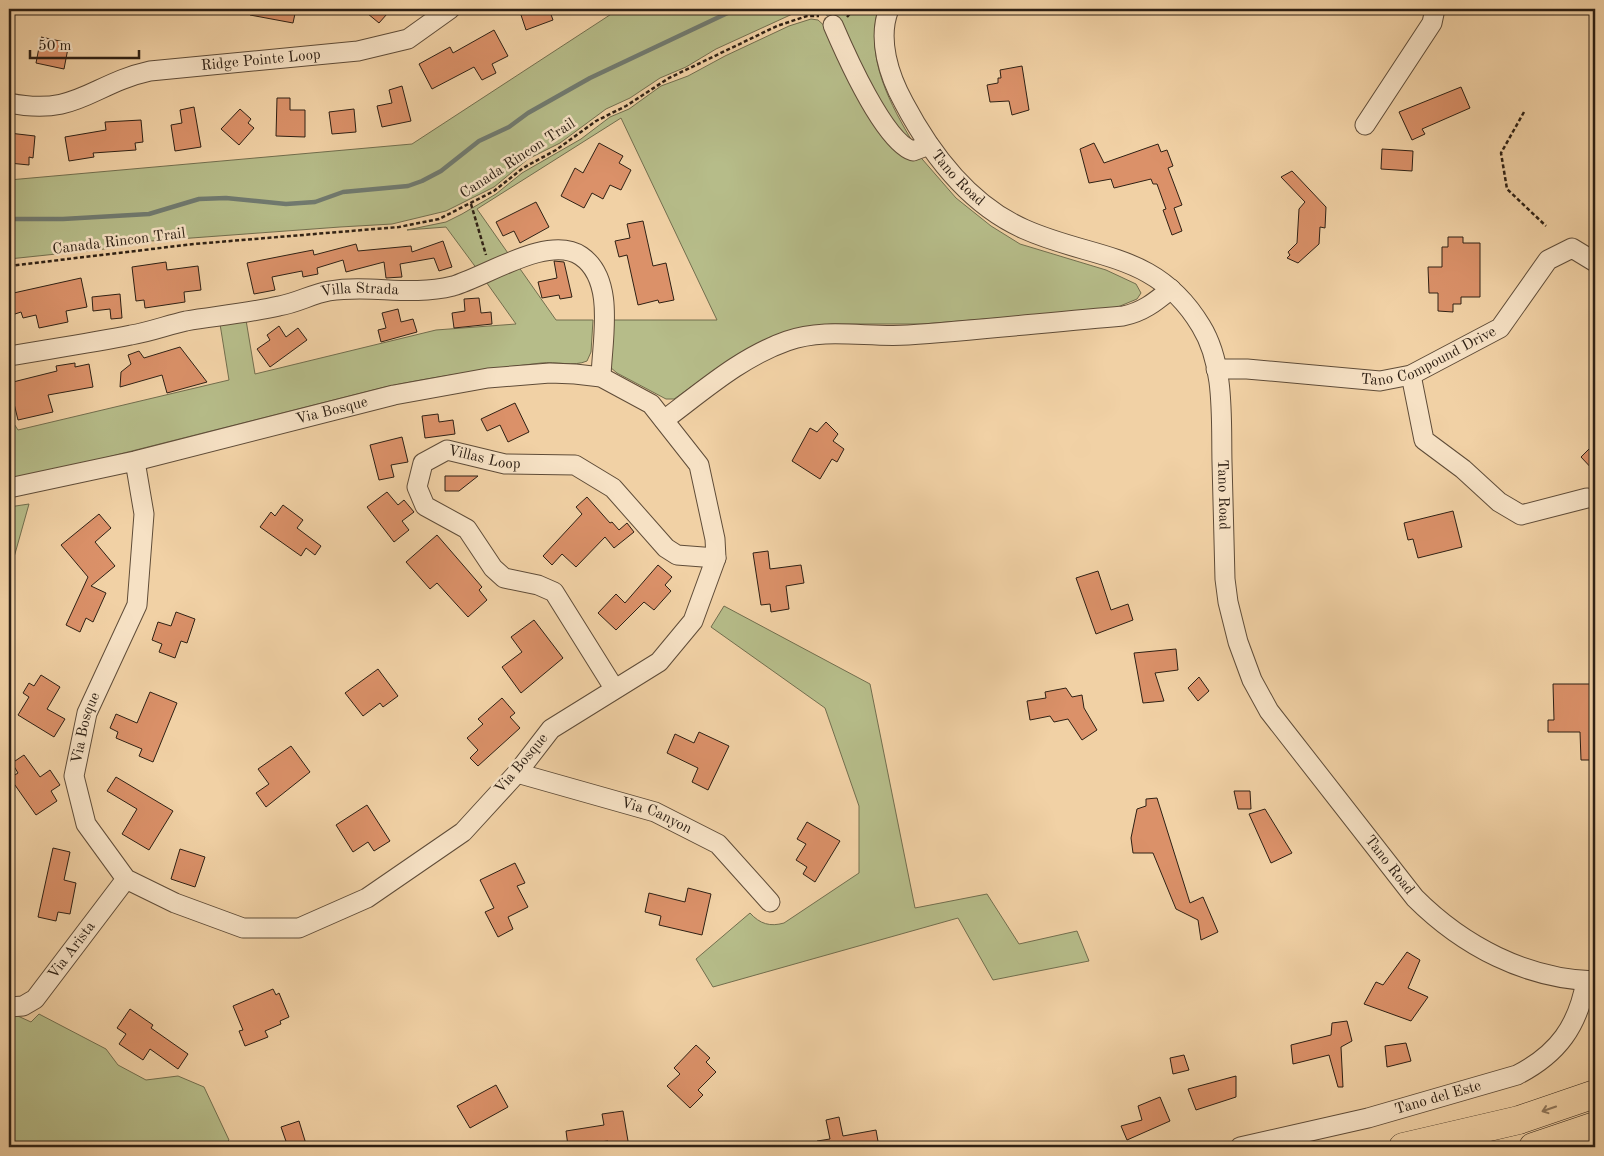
<svg xmlns="http://www.w3.org/2000/svg" width="1604" height="1156" font-family="'Old Standard TT',serif">
<rect width="100%" height="100%" fill="#f1d1a5"/>
<filter id="stains"><feTurbulence type="fractalNoise" baseFrequency=".004" numOctaves="4"/><feColorMatrix values="0 0 0 0 .2 0 0 0 0 .09 0 0 0 0 .02 0 0 0 .5 -.17"/></filter>
<radialGradient id="worn" r=".72"><stop offset=".6" stop-color="#630" stop-opacity="0"/><stop offset="1" stop-color="#630" stop-opacity=".3"/></radialGradient>
<g fill="#b6bc89" stroke="#726e4e">
<path d="M619,9h259c-13,50 12,95 37,137l-10,-3 -76,-126 -8,-6 -11,-2 -11,2 -83,38 -30,18 -26,11 -30,20 -24,11 -46,34 -32,16 -34,28 -48,24 -54,13 -52,3 -189,14 -47,8 -95,10v-79l403,-36z"/>
<polygon points="811,19 818,20 828,29 849,75 956,198 991,226 1020,244 1106,270 1136,284 1141,293 1137,299 1113,309 922,324 832,324 803,327 778,335 712,372 674,399 666,399 617,373 610,367 609,320 717,320 621,118 477,209 510,256 477,269 446,227 407,230 446,222 462,214 496,194 522,173 581,139 610,117 629,109 661,86 688,76 725,56 789,26"/>
<path d="M518,266l38,54h37l-2,32 -4,9c-13,6 -31,0 -46,2 -52,6 -104,13 -156,24l-356,90 -20,3v-64l9,14 211,-50 -9,-56 26,-4 9,54 181,-44 80,-6 -32,-45z"/>
<polygon points="29,504 9,575 9,507"/>
<path d="M724,606l146,78 45,224 72,-14 32,50 58,-13 12,30 -96,19 -35,-62 -245,69 -17,-28 54,-46c10,11 20,14 34,10l75,-50v-67l-34,-98 -114,-81z"/>
<polygon points="9,1012 31,1022 39,1014 106,1049 118,1065 146,1080 178,1076 204,1087 229,1140 222,1147 9,1147"/>
</g>
<g fill="none" stroke-linecap="round" stroke-linejoin="round">
<polyline stroke="#707a70" stroke-width="4.5" points="9,219 63,219 149,214 199,199 226,198 286,204 315,202 343,192 408,186 422,181 441,171 479,141 509,127 528,113 590,78 736,9"/>
</g>
<g fill="#db9169" stroke="#2e2014">
<polygon points="250,9 296,9 293,23 250,15"/>
<polygon points="362,9 381,9 387,14 379,23"/>
<polygon points="519,9 549,9 553,20 526,30"/>
<polygon points="494,30 508,56 492,64 496,73 482,80 474,67 432,89 419,64 450,47 453,53"/>
<polygon points="41,37 69,43 64,69 36,63"/>
<polygon points="1022,66 1029,110 1012,115 1009,101 990,102 987,85 998,83 998,78 1001,78 1000,70"/>
<polygon points="402,86 411,121 382,127 377,106 392,103 389,90"/>
<polygon points="1461,87 1470,108 1422,129 1425,134 1412,140 1399,112"/>
<polygon points="277,98 290,98 290,110 305,110 305,137 276,136"/>
<polygon points="194,107 201,147 175,151 171,125 182,123 180,110"/>
<polygon points="240,109 251,119 248,123 254,128 239,145 221,129"/>
<polygon points="354,109 356,132 332,134 329,112"/>
<polygon points="141,120 143,142 135,143 136,150 93,153 94,157 69,161 65,137 106,130 105,122"/>
<polygon points="9,133 35,136 33,158 29,157 29,165 9,163"/>
<polygon points="599,143 623,156 619,163 631,170 621,190 610,185 603,199 592,193 584,208 561,196 575,168 583,173"/>
<polygon points="1094,143 1104,163 1158,144 1161,152 1167,150 1173,166 1168,168 1182,205 1174,208 1182,231 1172,235 1163,210 1166,209 1157,184 1153,184 1151,179 1114,188 1111,179 1089,183 1080,149"/>
<polygon points="1382,149 1413,151 1412,171 1381,169"/>
<polygon points="1292,171 1326,207 1325,228 1320,227 1319,244 1298,263 1287,258 1290,255 1288,252 1297,243 1299,209 1305,202 1281,177"/>
<polygon points="536,202 549,227 520,243 514,231 503,236 496,222"/>
<polygon points="643,221 653,266 666,263 674,300 659,303 658,300 638,305 627,255 619,257 615,241 630,238 627,224"/>
<polygon points="1448,237 1463,237 1463,243 1480,243 1480,297 1461,297 1461,304 1453,304 1453,312 1438,311 1438,293 1429,293 1428,267 1442,267 1442,247 1448,247"/>
<polygon points="443,241 452,267 439,271 434,258 400,264 402,277 386,278 384,262 346,272 343,260 317,268 318,274 303,277 302,271 272,277 275,290 254,294 247,263 313,250 314,255 356,244 358,251 411,246 412,252"/>
<polygon points="554,261 564,262 572,297 560,299 559,295 542,298 538,282 557,278"/>
<polygon points="166,262 167,270 198,266 201,290 184,292 185,302 145,308 144,300 136,301 132,267"/>
<polygon points="81,278 87,307 66,311 68,322 39,328 36,315 23,318 21,312 9,316 9,294"/>
<polygon points="120,294 122,318 111,319 110,309 93,311 92,297"/>
<polygon points="479,298 481,313 491,312 492,324 454,328 452,313 465,311 464,299"/>
<polygon points="398,309 401,322 413,319 417,332 381,342 378,330 386,328 382,313"/>
<polygon points="279,326 286,337 298,328 307,340 270,367 257,349 270,340 267,335"/>
<polygon points="180,347 207,382 167,393 162,375 120,387 121,372 131,364 128,355 139,351 144,358"/>
<polygon points="75,363 75,367 89,364 93,387 48,395 53,412 18,420 9,383 57,371 56,366"/>
<polygon points="515,403 529,432 508,442 500,425 487,431 481,419"/>
<polygon points="438,414 439,422 453,420 455,434 425,438 422,416"/>
<polygon points="826,422 838,434 833,441 844,449 837,462 832,459 820,479 792,461 810,428 817,432"/>
<polygon points="402,437 408,462 391,465 394,477 379,480 370,445"/>
<polygon points="1595,443 1595,472 1581,457"/>
<polygon points="445,476 478,476 459,491 445,491"/>
<polygon points="387,492 398,505 404,500 414,512 402,521 409,530 394,542 367,507"/>
<polygon points="587,497 610,523 612,522 619,530 627,523 634,532 614,548 605,537 576,567 562,554 552,565 543,556 582,514 576,507"/>
<polygon points="283,505 303,520 297,528 321,546 315,555 306,548 301,556 260,527 271,512 275,516"/>
<polygon points="1453,511 1462,547 1418,558 1413,539 1408,540 1404,523"/>
<polygon points="99,514 111,528 95,542 115,566 91,586 106,593 93,622 86,618 80,632 66,625 88,577 61,545"/>
<polygon points="437,535 482,587 479,590 487,600 468,617 437,583 430,589 406,562"/>
<polygon points="768,551 770,569 801,565 804,583 786,586 789,609 771,612 770,604 761,605 753,553"/>
<polygon points="658,565 672,577 665,585 671,591 654,610 644,602 616,630 598,613 616,594 625,603"/>
<polygon points="1098,571 1111,610 1128,604 1133,620 1096,634 1076,578"/>
<polygon points="176,612 195,619 187,643 181,641 175,658 159,652 162,644 152,640 158,622 171,626"/>
<polygon points="534,620 563,658 521,693 502,667 522,652 511,637"/>
<polygon points="1176,649 1178,670 1155,673 1164,701 1143,703 1134,653"/>
<polygon points="378,669 398,696 383,707 380,703 363,716 345,693"/>
<polygon points="41,675 60,687 47,709 65,719 54,737 18,715 29,697 23,693 29,683 34,686"/>
<polygon points="1199,677 1209,691 1198,701 1188,688"/>
<polygon points="1553,684 1595,684 1595,760 1581,760 1580,732 1548,732 1548,720 1554,720"/>
<polygon points="1066,688 1072,697 1082,695 1084,708 1097,730 1082,740 1068,719 1054,722 1050,716 1030,720 1027,701 1046,698 1045,692"/>
<polygon points="150,692 177,703 153,762 139,756 142,749 116,738 118,732 110,728 116,714 137,723"/>
<polygon points="502,698 515,713 510,717 520,728 478,766 470,758 478,750 467,738 483,724 478,719"/>
<polygon points="699,732 729,746 708,790 692,782 698,768 667,753 675,734 694,743"/>
<polygon points="291,746 310,772 266,807 256,793 269,784 258,769"/>
<polygon points="24,755 40,777 50,770 60,785 51,791 57,801 36,815 10,778 18,773 12,763"/>
<polygon points="116,777 173,811 149,850 122,834 137,809 107,791"/>
<polygon points="1234,791 1250,791 1251,809 1238,809"/>
<polygon points="1157,798 1190,903 1203,897 1218,932 1201,940 1198,920 1176,909 1153,853 1133,853 1131,838 1137,809 1146,806 1146,799"/>
<polygon points="367,805 390,841 374,851 368,842 353,852 336,825"/>
<polygon points="1265,809 1292,853 1271,863 1249,814"/>
<polygon points="807,822 840,841 815,882 803,874 807,867 796,860 806,844 797,839"/>
<polygon points="53,848 70,852 64,880 76,883 70,914 58,912 56,921 38,917"/>
<polygon points="180,849 205,857 195,887 171,879"/>
<polygon points="515,863 525,883 517,886 528,907 508,917 513,929 498,937 485,912 494,908 480,880"/>
<polygon points="688,888 711,894 702,935 659,925 661,916 645,912 649,893 685,902"/>
<polygon points="1407,952 1420,960 1408,988 1428,997 1411,1021 1364,1004 1376,982 1383,985"/>
<polygon points="273,989 276,995 279,993 289,1017 280,1021 281,1024 265,1031 268,1037 245,1046 239,1031 243,1030 233,1006"/>
<polygon points="130,1009 153,1025 151,1028 188,1054 178,1069 150,1049 143,1060 119,1044 126,1034 117,1028"/>
<polygon points="1347,1021 1352,1041 1341,1047 1343,1087 1338,1087 1329,1055 1293,1064 1291,1045 1331,1035 1332,1023"/>
<polygon points="1406,1043 1411,1061 1387,1067 1385,1046"/>
<polygon points="696,1045 710,1058 706,1062 716,1072 698,1090 703,1095 690,1108 667,1086 680,1074 674,1068"/>
<polygon points="1184,1055 1189,1070 1173,1074 1170,1058"/>
<polygon points="1236,1076 1236,1097 1196,1110 1188,1089"/>
<polygon points="496,1085 508,1107 470,1128 457,1106"/>
<polygon points="1160,1097 1170,1121 1127,1140 1121,1126 1142,1120 1138,1106"/>
<polygon points="623,1111 629,1147 609,1147 608,1141 568,1146 566,1131 604,1125 602,1114"/>
<polygon points="839,1117 843,1136 876,1130 879,1147 818,1147 817,1141 830,1139 826,1120"/>
<polygon points="299,1121 306,1144 288,1147 281,1127"/>
</g>
<g fill="none" stroke-linecap="round" stroke-linejoin="round">
<defs>
<g id="minor">
<path id="s1" d="M889,9c-12,30 0,67 15,94 27,51 66,102 120,126 69,31 132,22 177,97 24,39 20,92 21,136 1,39 2,78 3,117l3,23 10,40 14,38 17,31 146,187c48,48 111,81 180,83"/>
<path d="M833,25c12,28 51,117 80,126l16,-6"/>
<path id="s2" d="M9,103c68,14 82,-19 141,-32l208,-20 50,-12 42,-30"/>
<polyline points="1365,125 1432,23 1435,9"/>
<path id="s3" d="M9,356c41,-7 82,-13 122,-21 19,-3 37,-10 55,-14 31,-5 62,-8 93,-15 18,-3 33,-12 50,-15 43,-7 79,6 124,-5 34,-10 96,-52 128,-30 35,24 21,84 20,121"/>
<path id="s4" d="M1216,369h31l133,12 31,-6 89,-47 48,-68 24,-12 23,14"/>
<polyline points="1411,375 1424,440 1463,469 1499,502 1521,515 1587,498"/>
<path d="M664,420c39,-29 77,-63 123,-79 39,-14 81,-3 121,-6 71,-5 143,-13 215,-19 20,-4 32,-14 48,-27"/>
<path id="s5" d="M9,488l126,-27 259,-66 94,-17 62,-5 25,1 26,3 50,27 48,61 16,74 1,19 -23,63 -34,41 -108,67 -34,44 -54,59 -96,66 -68,30h-56l-68,-25 -49,-24 -40,-55 -12,-48 13,-63 50,-108 7,-91 -9,-53"/>
<path id="s6" d="M614,688l-60,-96 -16,-7 -34,-7 -11,-10 -26,-39 -42,-23 -8,-19 6,-24 24,-13 58,14 70,1 38,23 53,60 11,7 39,3"/>
<path id="s7" d="M517,773l138,39 63,32 52,58"/>
<path id="s8" d="M9,1007l14,-1 12,-7 91,-120"/>
<path id="s9" d="M1240,1147l128,-29 149,-43c41,-21 61,-49 69,-94"/>
</g>
<g id="highway">
<polyline points="1403,1147 1519,1120 1595,1094"/>
<polyline points="1533,1147 1595,1126"/>
</g>
</defs>
<use href="#minor" stroke="#5f4c38" stroke-width="21"/>
<use href="#highway" stroke="#2e2014" stroke-width="29"/>
<g stroke="#2e2014" stroke-width="2.5" stroke-dasharray="4 2.5" stroke-linecap="butt">
<polyline points="847,17 854,9"/>
<polyline points="1524,112 1501,153 1507,189 1546,226"/>
<polyline points="471,204 486,255"/>
<polyline points="9,266 194,244 399,227 439,219 494,191 523,168 556,150 596,121 626,106 669,78 777,26 807,16 819,16"/>
</g>
<use href="#minor" stroke="#f6e1c4" stroke-width="19"/>
<use href="#highway" stroke="#f1d1a5" stroke-width="28"/>
</g>
<defs><path id="oneway-shaft" d="M-6 0H5M1.5-3L5.5 0L1.5 3" fill="none" stroke-width="1.6" stroke-linecap="round" stroke-linejoin="round" transform="scale(1.25)"/></defs>
<use stroke="#90785c" href="#oneway-shaft" transform="translate(1549 1109) rotate(161)"/>
<g text-anchor="middle" dominant-baseline="central" stroke-width="5" stroke-linejoin="round" paint-order="stroke">
<g font-size="15" fill="#2e2014" stroke="#f6e1c4">
<text stroke="none"><textPath href="#s2" startOffset="259">Ridge Pointe Loop</textPath></text>
<text transform="translate(518 159) rotate(-33)">Canada Rincon Trail</text>
<text stroke="none"><textPath href="#s1" startOffset="191">Tano Road</textPath></text>
<text transform="translate(119 242) rotate(-7)">Canada Rincon Trail</text>
<text stroke="none"><textPath href="#s3" startOffset="358">Villa Strada</textPath></text>
<text stroke="none"><textPath href="#s4" startOffset="218">Tano Compound Drive</textPath></text>
<text stroke="none"><textPath href="#s5" startOffset="332">Via Bosque</textPath></text>
<text stroke="none"><textPath href="#s6" startOffset="386">Villas Loop</textPath></text>
<text stroke="none"><textPath href="#s1" startOffset="655">Tano Road</textPath></text>
<text stroke="none"><textPath href="#s5" startOffset="1758">Via Bosque</textPath></text>
<text transform="translate(522 764) rotate(-50)">Via Bosque</text>
<text stroke="none"><textPath href="#s7" startOffset="146">Via Canyon</textPath></text>
<text stroke="none"><textPath href="#s1" startOffset="1075">Tano Road</textPath></text>
<text stroke="none"><textPath href="#s8" startOffset="89">Via Arista</textPath></text>
<text stroke="none"><textPath href="#s9" startOffset="204">Tano del Este</textPath></text>
</g>
</g>
<rect width="1604" height="1156" fill="none" stroke="#f1d1a5" stroke-width="30"/>
<rect x="10" y="10" width="1584" height="1136" fill="none" stroke="#2e2014" stroke-width="2.5"/>
<rect x="15" y="15" width="1574" height="1126" fill="none" stroke="#2e2014"/>
<path d="M30 50v8h109v-8" fill="none" stroke="#2e2014" stroke-width="2.5"/>
<text x="38" y="50" font-size="15" fill="#2e2014" stroke="#f6e1c4" stroke-width="4" paint-order="stroke">50 m</text>
<rect width="100%" height="100%" filter="url(#stains)"/>
<rect width="100%" height="100%" fill="url(#worn)"/>
</svg>
